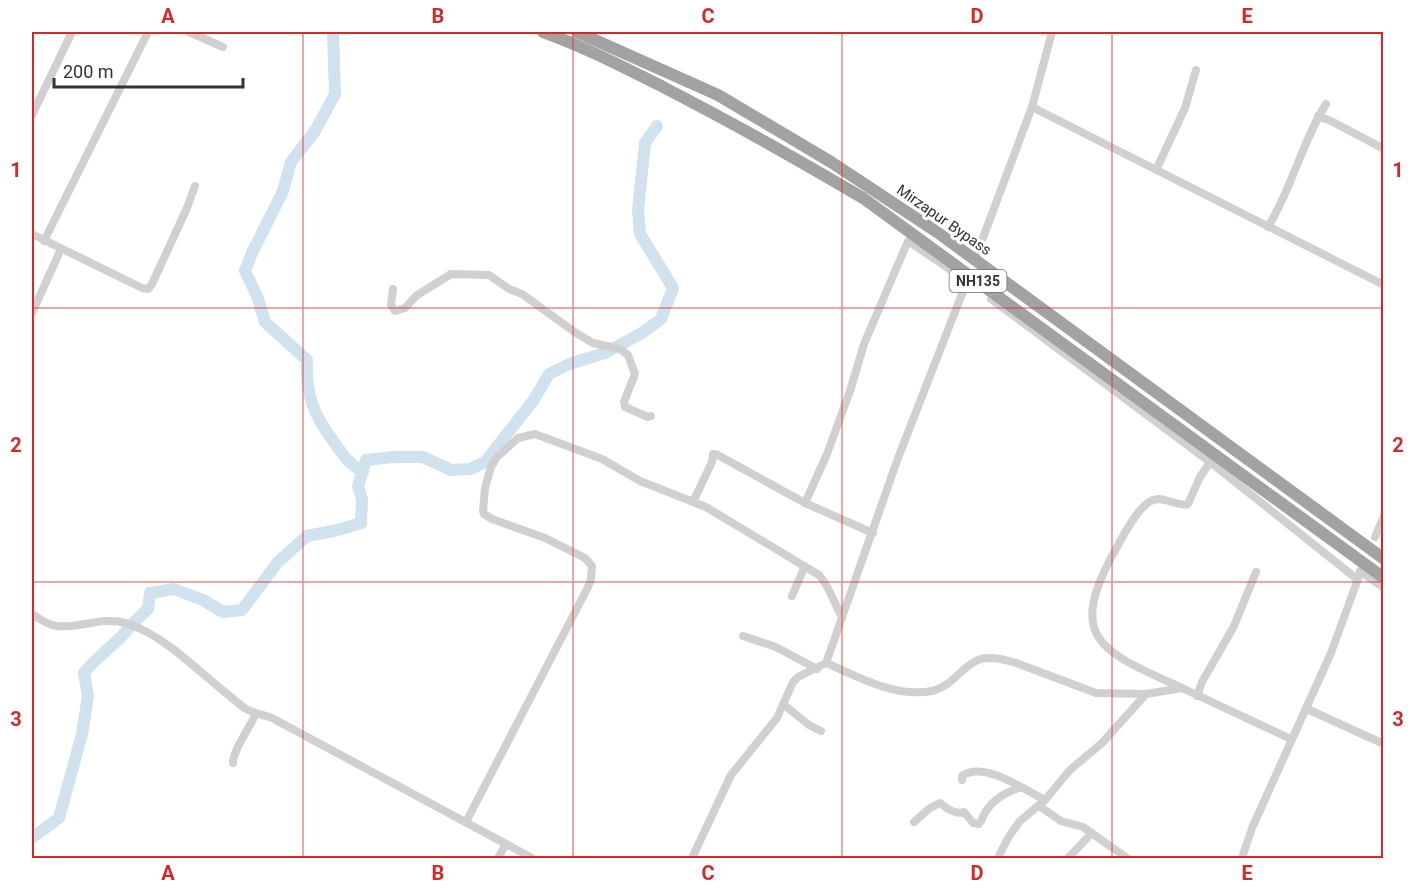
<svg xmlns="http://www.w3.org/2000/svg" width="1415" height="890" font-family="Roboto,sans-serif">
<rect width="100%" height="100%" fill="#fff"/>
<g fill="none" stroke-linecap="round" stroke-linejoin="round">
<g stroke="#cfe2ee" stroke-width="12">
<path d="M333,32l2,62 -20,37 -24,31 -8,29 -31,62 -7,18 12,25 8,26 42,38c-2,33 7,56 27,82 8,12 15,22 29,30"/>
<path d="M32,838l27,-20 23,-84 6,-38 -4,-23c11,-14 25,-24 37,-36 9,-10 16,-19 27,-28l2,-16 24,-4 29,11 20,12 19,-2 36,-48 29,-26 31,-6 23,-7 1,-24 -4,-13 8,-26 27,-3h30l28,13 19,-1 15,-7 48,-61 16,-27 20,-10 36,-11 37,-20 19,-14 12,-31 -33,-54 -2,-24 7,-67 12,-17"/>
</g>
<g stroke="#d0d0d0" stroke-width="8">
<polyline points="189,32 223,47"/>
<polyline points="1032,107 1384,285"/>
<polyline points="32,115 72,32"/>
<polyline points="1318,116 1331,121 1384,149"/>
<polyline points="1156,170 1185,108 1196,70"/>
<path d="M1268,227c24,-39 34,-85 58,-123"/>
<polyline points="32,234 142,288 148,289 152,284 187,208 195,186"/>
<polyline points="44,241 147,34"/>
<polyline points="975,259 1032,107 1052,32"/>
<polyline points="393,289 391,305 395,311 405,308 416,296 451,274 489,275 509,289 522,294 576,333 593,343 620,349 628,355 635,374 624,402 625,407 648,417 651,416"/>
<polyline points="991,299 1214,465 1357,579"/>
<polyline points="32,313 61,249"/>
<polyline points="693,502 712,462 713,454 716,454 805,503 873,533"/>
<polyline points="805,503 827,454 850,391 864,344 908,241 967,281"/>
<polyline points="1375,537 1384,516"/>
<polyline points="1360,571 1384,588"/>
<polyline points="792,596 804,568"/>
<path d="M32,614c7,5 16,11 25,12 22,3 45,-10 69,-3 35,11 66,42 95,66 8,6 16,14 25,20 8,4 18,6 26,9l260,140"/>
<polyline points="743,636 776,647 817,669"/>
<path d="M826,663c33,14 69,35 106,28 21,-5 29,-24 46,-31 12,-5 29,0 41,4l77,29 50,1 36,-6 109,51"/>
<path d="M1182,688c-81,-37 -118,-48 -65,-141 7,-13 22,-42 36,-47 12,-4 23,7 35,4l12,-27 10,-15"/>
<polyline points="1197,696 1202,682 1234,626 1256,572"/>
<polyline points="783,704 809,725 821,731"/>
<polyline points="1307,709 1384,744"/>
<path d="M233,763c-1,-11 18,-37 23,-50"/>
<path d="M962,780v-4c21,-16 63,14 83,24"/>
<polyline points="1039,806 1061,821 1083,827 1127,858"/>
<path d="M466,822l122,-235 3,-8 1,-13 -7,-8 -40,-20 -53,-19 -8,-5 -1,-3 2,-23 6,-21 6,-10 21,-19 17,-4 67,25 38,22 66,26 113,68c9,9 16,30 23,42"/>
<path d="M914,822l16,-14 10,-5c7,6 16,12 24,9l9,11 6,1c4,-4 4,-9 7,-13 8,-12 20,-19 33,-23"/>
<polyline points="498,858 506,844"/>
<polyline points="692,858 731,775 777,718 793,682 798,677 826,663 898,458 967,281"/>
<polyline points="998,858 1008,838 1019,822 1045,800 1070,770 1102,743 1146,694"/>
<polyline points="1068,858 1092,833"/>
<polyline points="1242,858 1252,828 1331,653 1362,568"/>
</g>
<g stroke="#a2a2a2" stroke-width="12">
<path d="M543,32c42,15 80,35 120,55 68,35 134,72 200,111l521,380"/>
<polyline points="577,32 718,95 831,162 937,232 1384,559"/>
</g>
</g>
<path fill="none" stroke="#d62828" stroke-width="1.5" stroke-opacity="0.55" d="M303,32v826M573,32v826M842,32v826M1112,32v826M32,308h1352M32,582h1352"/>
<g text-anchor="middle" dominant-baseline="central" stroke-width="6" stroke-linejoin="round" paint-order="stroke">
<rect fill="#fff" stroke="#707070" stroke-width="1.5" x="949.5" y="270" width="57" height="22" rx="4.5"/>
<g font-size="14" font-weight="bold" fill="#333">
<text x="978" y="281">NH135</text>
</g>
<g font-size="15" fill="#333" stroke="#fff">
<text transform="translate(944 220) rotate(35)">Mirzapur Bypass</text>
</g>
</g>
<rect width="1415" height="890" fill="none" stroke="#ffffff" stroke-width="66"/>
<path d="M54 78v9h189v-9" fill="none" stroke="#333333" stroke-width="3"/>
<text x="63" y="78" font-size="18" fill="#333333" stroke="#ffffff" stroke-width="4.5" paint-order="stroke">200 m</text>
<rect x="33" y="33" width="1349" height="824" fill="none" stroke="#d62828" stroke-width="2"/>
<g font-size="20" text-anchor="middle" font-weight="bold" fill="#d62828">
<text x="168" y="23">A</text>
<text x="438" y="23">B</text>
<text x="708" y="23">C</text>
<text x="977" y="23">D</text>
<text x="1247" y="23">E</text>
<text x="16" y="177">1</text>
<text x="1398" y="177">1</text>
<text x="16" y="452">2</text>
<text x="1398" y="452">2</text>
<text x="16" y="726">3</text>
<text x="1398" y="726">3</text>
<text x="168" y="880">A</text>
<text x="438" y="880">B</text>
<text x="708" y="880">C</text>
<text x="977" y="880">D</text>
<text x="1247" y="880">E</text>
</g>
</svg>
